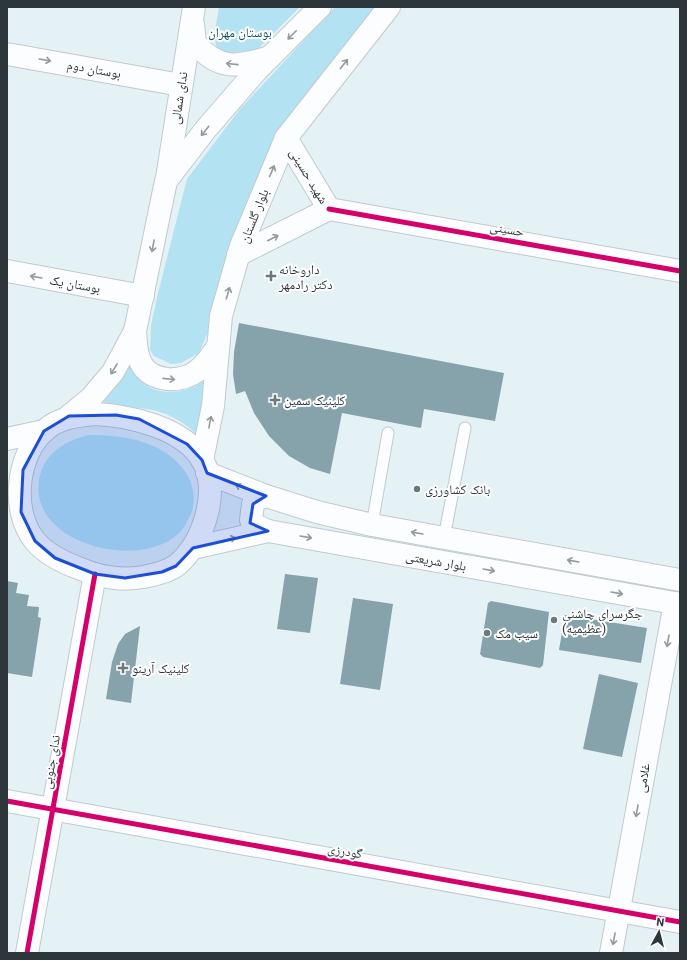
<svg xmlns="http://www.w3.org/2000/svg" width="687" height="960" font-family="Roboto,'Noto Naskh Arabic',sans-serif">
<rect width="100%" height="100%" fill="#e4f2f6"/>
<g fill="#b3e3f2">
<polygon points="219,7 300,7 249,58 218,52 214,37"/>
<polygon points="335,7 380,7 279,133 209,330 199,353 181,363 171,364 154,356 150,350 151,325 158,293 187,179 240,109"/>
<path d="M129,358c4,7 6,16 11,22 18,19 52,13 68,-3l-8,61c-29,-31 -60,-33 -100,-29z"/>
<path d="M89,435c35,0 76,6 97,38 8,12 10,28 5,41 -4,7 -7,15 -13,20 -41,38 -155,8 -138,-59 6,-23 27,-35 49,-40z"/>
</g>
<g fill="#86a3ab">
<polygon points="239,323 504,373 495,421 424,409 421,428 342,413 330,474 310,468 289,456 269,436 254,413 245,391 236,394 233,374 234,352"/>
<polygon points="285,574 318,578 310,633 277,629"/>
<polygon points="7,581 18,583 16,593 29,595 27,606 39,607 38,617 41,618 32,677 7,673"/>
<polygon points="353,598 393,604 380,690 340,684"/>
<polygon points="491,601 549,612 543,665 540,668 483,657 480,654 488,603"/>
<polygon points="565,615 647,628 641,663 559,650"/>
<polygon points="140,626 131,703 106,699 112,662 118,644 125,634"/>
<polygon points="599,674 638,683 622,757 583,749"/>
</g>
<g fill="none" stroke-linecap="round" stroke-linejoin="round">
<defs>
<g id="lane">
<polyline points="372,525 388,433"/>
<polyline points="444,538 465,428"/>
</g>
<g id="street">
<polyline points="7,54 181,85"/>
<polyline points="286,138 329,209"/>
<polyline points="329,209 680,271"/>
<polyline points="238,255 329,209"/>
<polyline points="7,271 143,296"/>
<polyline points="7,801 680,922"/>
<polyline points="611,953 675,603"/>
</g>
<g id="secondary">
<path d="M193,24l2,19c24,28 43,24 75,14"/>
<polyline points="167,178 194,7"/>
<path d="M135,331c1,12 1,28 10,38 5,6 15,9 22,10 26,2 38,-13 51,-33"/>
<path d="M93,414c34,1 91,13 110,47 17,32 0,82 -26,104 -9,7 -23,10 -34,12 -20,4 -44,0 -62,-8 -17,-6 -34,-14 -46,-28 -24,-29 -19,-86 10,-111 14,-12 30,-14 48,-16z"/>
<polyline points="69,416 91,398 113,372 135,331 166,181 206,129 257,70 320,7"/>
<polyline points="7,439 44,431"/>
<polyline points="202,460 213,406 221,316 241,246 286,138 389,7"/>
<polyline points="207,473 266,496 317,512 372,525 680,580"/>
<polyline points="266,496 257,499 253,504 251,520 253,524 268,531"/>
<polyline points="193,548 268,531 680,604"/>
<polyline points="27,953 95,574"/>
</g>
</defs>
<use href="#lane" stroke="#c0cace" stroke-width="13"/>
<use href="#street" stroke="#c0cace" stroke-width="24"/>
<use href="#secondary" stroke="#c0cace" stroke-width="24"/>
<use href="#lane" stroke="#fbfdfe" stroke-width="11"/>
<use href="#street" stroke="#fbfdfe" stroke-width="22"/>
<use href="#secondary" stroke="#fbfdfe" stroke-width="22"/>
<defs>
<g id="cycleway">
<polyline points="329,209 680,271"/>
<polyline points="7,801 680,922"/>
<polyline points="27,953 95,574"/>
</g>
</defs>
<use href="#cycleway" stroke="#fefefe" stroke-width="8"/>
<use href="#cycleway" stroke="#d6006c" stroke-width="5"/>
</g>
<defs><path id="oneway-shaft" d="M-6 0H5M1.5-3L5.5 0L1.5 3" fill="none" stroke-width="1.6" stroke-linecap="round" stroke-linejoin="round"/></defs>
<g stroke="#949a9c">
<use href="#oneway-shaft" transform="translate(292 35) rotate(135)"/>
<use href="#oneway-shaft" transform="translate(45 60) rotate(10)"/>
<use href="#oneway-shaft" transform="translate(232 64) rotate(-174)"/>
<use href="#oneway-shaft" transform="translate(344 64) rotate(-52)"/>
<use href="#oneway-shaft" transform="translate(205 131) rotate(129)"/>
<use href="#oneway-shaft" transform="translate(272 171) rotate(-67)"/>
<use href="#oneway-shaft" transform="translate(273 238) rotate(-27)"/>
<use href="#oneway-shaft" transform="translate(153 246) rotate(101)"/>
<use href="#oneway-shaft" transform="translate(36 277) rotate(-170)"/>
<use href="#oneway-shaft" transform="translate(228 293) rotate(-74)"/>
<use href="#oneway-shaft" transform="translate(114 369) rotate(121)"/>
<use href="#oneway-shaft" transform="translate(169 379) rotate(6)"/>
<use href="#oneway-shaft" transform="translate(210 422) rotate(-79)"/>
<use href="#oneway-shaft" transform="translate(241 487) rotate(-159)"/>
<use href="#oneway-shaft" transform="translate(417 533) rotate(-170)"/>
<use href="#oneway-shaft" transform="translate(306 537) rotate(10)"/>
<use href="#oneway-shaft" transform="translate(230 539) rotate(-13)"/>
<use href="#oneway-shaft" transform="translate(573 561) rotate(-170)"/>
<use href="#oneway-shaft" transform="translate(489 570) rotate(10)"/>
<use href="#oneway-shaft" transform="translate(617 593) rotate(10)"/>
<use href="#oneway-shaft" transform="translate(668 641) rotate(100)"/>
<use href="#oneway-shaft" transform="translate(637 811) rotate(100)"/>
<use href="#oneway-shaft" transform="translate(614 939) rotate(100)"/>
</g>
<path fill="#1d4ed8" fill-opacity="0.2" stroke="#1d4ed8" stroke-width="3" stroke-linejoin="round" d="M116,415l23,4 48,25 15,16 5,13 59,23 -13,8 -3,19 18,8 -75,17 -17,18 -14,6 -37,6 -30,-4 -40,-16 -20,-17 -14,-29 2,-42 21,-39 25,-15z"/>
<g fill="#6d787c" stroke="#fefefe" stroke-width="1.5">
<path d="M269 270h4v4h4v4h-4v4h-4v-4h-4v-4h4z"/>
<path d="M273 394h4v4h4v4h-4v4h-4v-4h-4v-4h4z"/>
<circle cx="417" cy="489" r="4"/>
<circle cx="554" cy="620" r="4"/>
<circle cx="487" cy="633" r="4"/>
<path d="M121 662h4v4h4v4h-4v4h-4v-4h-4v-4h4z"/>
</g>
<g text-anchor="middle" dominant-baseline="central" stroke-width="4" stroke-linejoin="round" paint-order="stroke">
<g font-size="13" fill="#1b5261" stroke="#fefefe">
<text x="240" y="32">بوستان مهران</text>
</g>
<g font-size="13" fill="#2d363a" stroke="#fefefe">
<text transform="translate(94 69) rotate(10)">بوستان دوم</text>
<text transform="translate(179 98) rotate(-81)">ندای شمالی</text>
<text transform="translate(309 176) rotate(59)">شهید حسینی</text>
<text transform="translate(254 216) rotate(-68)">بلوار گلستان</text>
<text transform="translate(507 229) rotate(10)">حسینی</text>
<text transform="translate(75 284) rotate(10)">بوستان یک</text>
<text transform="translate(436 561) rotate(10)">بلوار شریعتی</text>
<text transform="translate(51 762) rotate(-80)">ندای جنوبی</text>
<text transform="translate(643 778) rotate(-80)">غلامی</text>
<text transform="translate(345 851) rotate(10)">گودرزی</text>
</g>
<g font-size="13" fill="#2d363a" stroke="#fefefe" text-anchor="start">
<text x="279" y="269">داروخانه<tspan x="279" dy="15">دکتر رادمهر</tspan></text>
<text x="284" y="400">کلینیک سمین</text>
<text x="425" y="489">بانک کشاورزی</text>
<text x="562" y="613">جگرسرای چاشنی<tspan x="562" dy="15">(عظیمیه)</tspan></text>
<text x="495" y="633">سیب مک</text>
<text x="132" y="668">کلینیک آرینو</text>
</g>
</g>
<rect width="687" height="960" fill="none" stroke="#2d363a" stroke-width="16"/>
<g transform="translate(659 932) rotate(7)" stroke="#fefefe" stroke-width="3" paint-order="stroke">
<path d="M0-3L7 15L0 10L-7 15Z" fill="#2d363a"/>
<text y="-6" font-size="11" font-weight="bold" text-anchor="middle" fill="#2d363a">N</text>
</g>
</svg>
